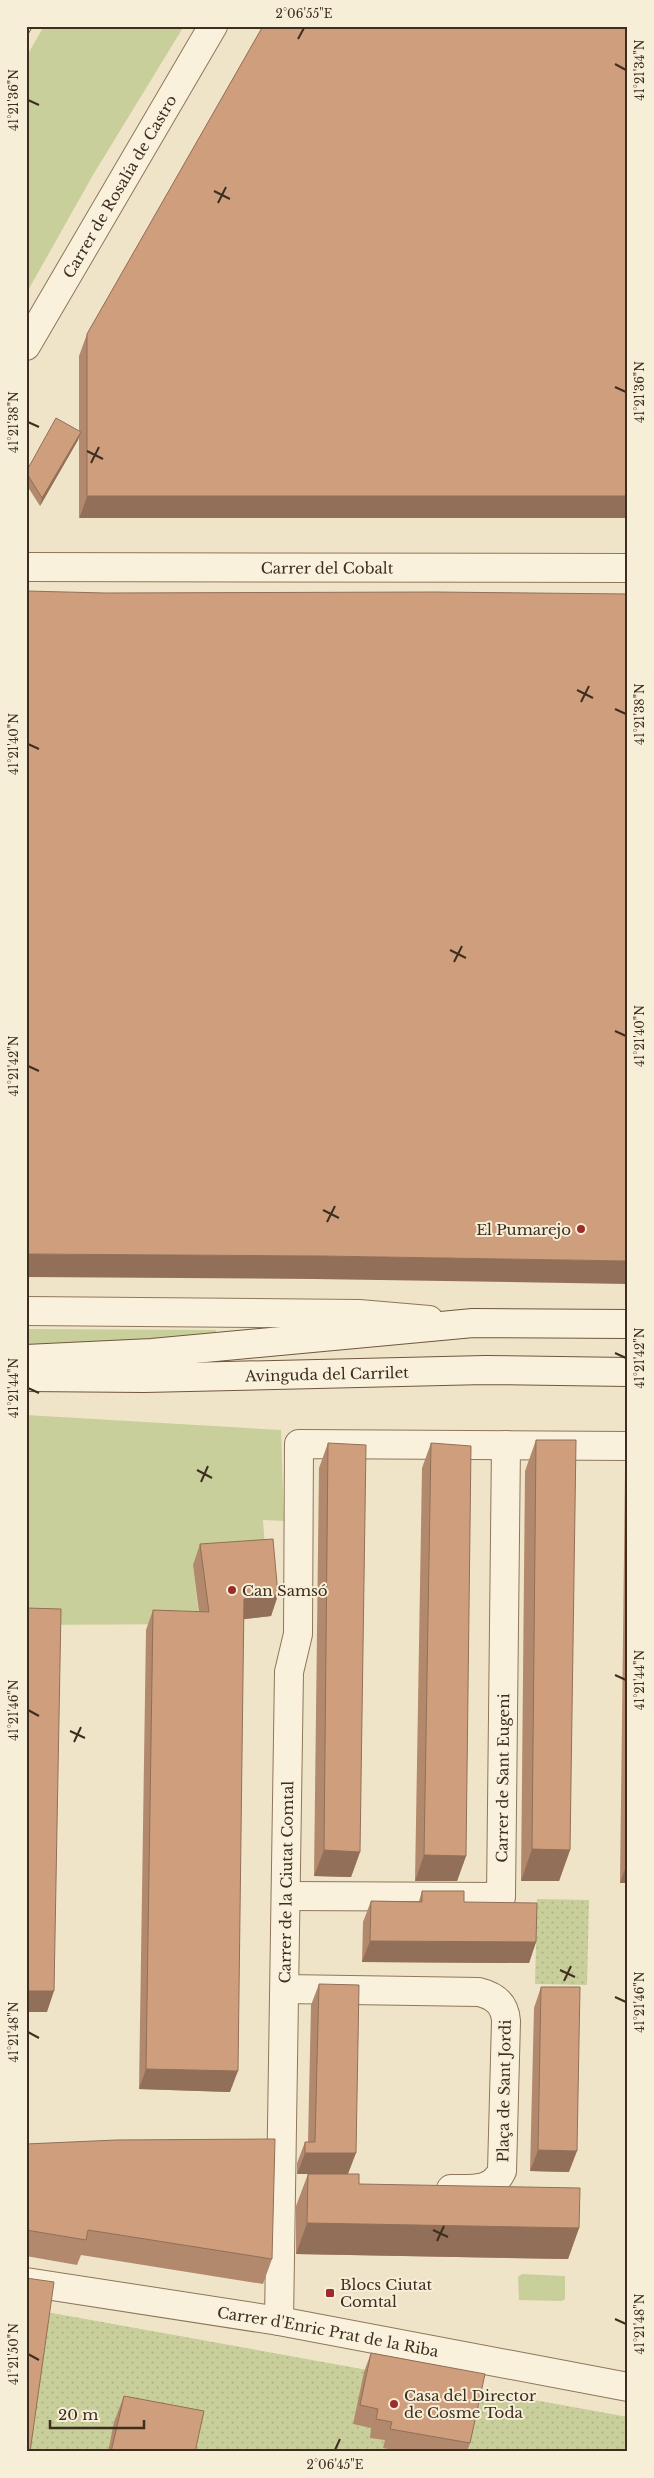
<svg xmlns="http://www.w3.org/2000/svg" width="654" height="2478" font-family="'Libre Baskerville',serif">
<defs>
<pattern id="park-dots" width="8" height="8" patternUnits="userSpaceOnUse" patternTransform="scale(1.25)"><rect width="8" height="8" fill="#c9cf9b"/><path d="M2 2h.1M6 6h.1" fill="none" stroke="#aeb285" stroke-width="1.8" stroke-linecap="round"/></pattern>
</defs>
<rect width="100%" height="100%" fill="#f0e4c8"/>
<g fill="#c9cf9b">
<polygon points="44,26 184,26 93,175 26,294 26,57"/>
<polygon points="26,1329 216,1330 216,1335 26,1347"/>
<polygon points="26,1415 281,1430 284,1521 263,1520 266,1560 193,1565 200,1624 26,1625"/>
<polygon points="522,2274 565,2276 565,2299 562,2301 519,2300 518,2277"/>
</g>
<g fill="url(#park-dots)">
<polygon points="537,1899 589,1900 587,1985 535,1984"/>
<polygon points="41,2311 628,2417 628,2452 26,2452"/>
</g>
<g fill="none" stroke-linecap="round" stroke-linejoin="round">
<defs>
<g id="minor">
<path id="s1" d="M26,346l187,-320"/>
<path id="s2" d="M26,567l602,1"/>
<polyline points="26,1311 359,1314 429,1320"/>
<path id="s3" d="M286,1896l215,1 5,-452"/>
<path d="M285,1989l194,3c16,4 26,12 27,29l-4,150c-10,21 -31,18 -51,18"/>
<path id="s4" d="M279,2321l10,-649 9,-38 1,-190 329,2"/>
</g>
<g id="tertiary">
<path id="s5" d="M26,2282l253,39 349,66"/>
</g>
<g id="secondary">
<polyline points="26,1359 152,1353 473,1323 628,1324"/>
<path id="s6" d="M26,1377l118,1 341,-8 143,2"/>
</g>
</defs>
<use href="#minor" stroke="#8d765c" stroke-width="30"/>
<use href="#tertiary" stroke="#8d765c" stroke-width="30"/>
<use href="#secondary" stroke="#6f573f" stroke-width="30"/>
<use href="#minor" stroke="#faf1dc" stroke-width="28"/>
<use href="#tertiary" stroke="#faf1dc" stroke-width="28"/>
<use href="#secondary" stroke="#faf1dc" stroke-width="28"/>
<defs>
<polyline id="rail" points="26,33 30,26"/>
</defs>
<use href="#rail" stroke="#3d2e20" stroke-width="5.5"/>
<use href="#rail" stroke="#f7eed8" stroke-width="4" stroke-dasharray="11" stroke-linecap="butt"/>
</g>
<g fill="#b2896c">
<polygon points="263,26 79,518 79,435 78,440 40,506 26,484 26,472 79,431 79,356 87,334"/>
<polygon points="536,1440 570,1850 559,1881 521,1881 525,1471"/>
<polygon points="328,1443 360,1852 351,1877 314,1876 319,1468"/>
<polygon points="431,1443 466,1856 457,1881 415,1881 422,1468"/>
<polygon points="628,1466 628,1883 620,1883 625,1473"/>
<polygon points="200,1544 278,1595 271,1616 244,1619 230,2092 139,2089 146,1630 153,1610 199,1612 193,1565"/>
<polygon points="422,1891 464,1902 536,1942 529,1963 362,1962 363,1922 371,1901 419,1901"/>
<polygon points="319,1984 348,2174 297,2174 297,2163 305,2142 308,2142 311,2005"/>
<polygon points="541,1987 569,2172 530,2171 534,2008"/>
<polygon points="26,2144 272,2259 263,2284 81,2255 77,2265 26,2256"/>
<polygon points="308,2174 359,2184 579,2228 568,2259 296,2254 296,2206"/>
<polygon points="371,2353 470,2443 467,2452 406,2452 383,2448 385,2440 370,2438 371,2428 353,2424 364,2372"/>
<polygon points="124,2396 195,2452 108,2452 114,2422"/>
</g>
<g fill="#916f58">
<polygon points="81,432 78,440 40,506 42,498"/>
<polygon points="87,496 628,496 628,518 79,518"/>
<polygon points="26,1254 322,1256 628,1261 628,1284 314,1279 26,1277"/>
<polygon points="278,1595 271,1616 237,1620 244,1599"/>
<polygon points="532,1849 570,1850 559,1881 521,1881"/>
<polygon points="324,1850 360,1852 351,1877 314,1876"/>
<polygon points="424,1855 466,1856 457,1881 415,1881"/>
<polygon points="628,1861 628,1883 620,1883"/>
<polygon points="370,1941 536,1942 529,1963 362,1962"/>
<polygon points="26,1991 54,1991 47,2012 26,2012"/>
<polygon points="146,2069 238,2071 230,2092 139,2089"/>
<polygon points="538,2150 577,2151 569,2172 530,2171"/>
<polygon points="305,2153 356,2153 348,2174 297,2174"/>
<polygon points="307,2223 579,2228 568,2259 296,2254"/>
</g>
<g fill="#cf9f7d" stroke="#916f58">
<polygon points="263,26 628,26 628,496 87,496 87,334"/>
<polygon points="56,418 81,432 42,498 26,472"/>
<polygon points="26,591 105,593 435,592 628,594 628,1261 322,1256 26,1254"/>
<polygon points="536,1440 576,1440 570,1850 532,1849"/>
<polygon points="328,1443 366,1445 360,1852 324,1850"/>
<polygon points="431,1443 471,1446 466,1856 424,1855"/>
<polygon points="273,1539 278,1595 244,1599 238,2071 146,2069 153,1610 209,1612 200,1544"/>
<polygon points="26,1608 61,1609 54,1991 26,1991"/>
<polygon points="422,1891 464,1891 464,1902 537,1903 536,1942 370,1941 371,1901 422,1902"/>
<polygon points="319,1984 359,1985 356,2153 305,2153 305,2142 315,2142"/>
<polygon points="541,1987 580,1987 577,2151 538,2150"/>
<polygon points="275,2139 272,2259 88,2230 86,2240 26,2230 26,2144 116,2140"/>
<polygon points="308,2174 359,2174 359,2184 580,2188 579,2228 307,2223"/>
<polygon points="26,2278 54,2282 30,2452 26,2452"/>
<polygon points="371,2353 485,2374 470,2443 390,2429 392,2422 376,2419 378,2409 360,2405"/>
<polygon points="124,2396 204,2411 195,2452 111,2452"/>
</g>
<path fill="none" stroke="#3d2e20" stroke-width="2" d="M298,39l6,-11M615,64l11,6M28,100l11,5M214,191l16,8M218,203l8,-16M615,387l11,5M28,422l11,5M87,451l16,8M91,463l8,-16M577,690l16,8M581,702l8,-16M615,709l11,5M28,744l11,5M450,950l16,8M454,962l8,-16M615,1031l11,5M28,1066l11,5M323,1210l16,8M327,1222l8,-16M615,1353l11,5M28,1388l11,5M197,1470l15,8M201,1482l7,-16M615,1675l11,5M28,1710l11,6M70,1731l15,7M74,1742l7,-15M560,1970l15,7M564,1981l7,-15M615,1997l11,5M28,2032l11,6M433,2230l15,7M437,2241l7,-15M615,2319l11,5M28,2354l11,6M335,2450l5,-11"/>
<g fill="#9e2a2b" stroke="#f7eed8" stroke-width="2">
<circle cx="581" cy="1229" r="5"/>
<circle cx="232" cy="1590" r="5"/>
<rect x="325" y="2288" width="10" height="10" rx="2.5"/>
<circle cx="394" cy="2404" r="5"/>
</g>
<g text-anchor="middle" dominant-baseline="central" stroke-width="4" stroke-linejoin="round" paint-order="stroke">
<g font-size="15" fill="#3d2e20" stroke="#f7eed8">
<text stroke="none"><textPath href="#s1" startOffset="185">Carrer de Rosalía de Castro</textPath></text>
<text stroke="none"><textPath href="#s2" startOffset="301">Carrer del Cobalt</textPath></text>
<text stroke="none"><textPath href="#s6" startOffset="301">Avinguda del Carrilet</textPath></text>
<text stroke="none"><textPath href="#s3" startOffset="334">Carrer de Sant Eugeni</textPath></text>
<text stroke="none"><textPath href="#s4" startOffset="439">Carrer de la Ciutat Comtal</textPath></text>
<text transform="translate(504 2091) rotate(-89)">Plaça de Sant Jordi</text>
<text stroke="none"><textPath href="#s5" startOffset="306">Carrer d'Enric Prat de la Riba</textPath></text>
</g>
<g font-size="15" fill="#3d2e20" stroke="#f7eed8" text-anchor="start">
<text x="571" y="1229" text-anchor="end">El Pumarejo</text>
<text x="242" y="1590">Can Samsó</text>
<text x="340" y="2284">Blocs Ciutat<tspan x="340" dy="17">Comtal</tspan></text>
<text x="404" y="2395">Casa del Director<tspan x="404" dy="17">de Cosme Toda</tspan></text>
</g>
</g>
<rect width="654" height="2478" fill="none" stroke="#f7eed8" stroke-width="55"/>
<path d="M50 2420v8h94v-8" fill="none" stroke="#3d2e20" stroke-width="2.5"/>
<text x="58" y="2420" font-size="15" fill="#3d2e20" stroke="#f7eed8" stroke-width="4" paint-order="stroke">20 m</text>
<rect x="28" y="28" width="598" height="2422" fill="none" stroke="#3d2e20" stroke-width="2"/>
<g font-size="12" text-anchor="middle" fill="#3d2e20">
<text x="304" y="18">2°06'55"E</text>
<text transform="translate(640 70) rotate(-90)" y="4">41°21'34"N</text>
<text transform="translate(14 100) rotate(-90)" y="4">41°21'36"N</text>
<text transform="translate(640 392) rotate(-90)" y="4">41°21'36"N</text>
<text transform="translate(14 422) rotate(-90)" y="4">41°21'38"N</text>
<text transform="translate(640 714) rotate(-90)" y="4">41°21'38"N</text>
<text transform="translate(14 744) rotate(-90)" y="4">41°21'40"N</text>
<text transform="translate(640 1036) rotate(-90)" y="4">41°21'40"N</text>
<text transform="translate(14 1066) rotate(-90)" y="4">41°21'42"N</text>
<text transform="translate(640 1358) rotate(-90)" y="4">41°21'42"N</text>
<text transform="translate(14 1388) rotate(-90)" y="4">41°21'44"N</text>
<text transform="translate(640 1680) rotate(-90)" y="4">41°21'44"N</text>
<text transform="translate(14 1710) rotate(-90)" y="4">41°21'46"N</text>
<text transform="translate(640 2002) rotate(-90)" y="4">41°21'46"N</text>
<text transform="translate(14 2032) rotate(-90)" y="4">41°21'48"N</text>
<text transform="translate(640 2324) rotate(-90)" y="4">41°21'48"N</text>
<text transform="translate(14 2354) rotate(-90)" y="4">41°21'50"N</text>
<text x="335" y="2469">2°06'45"E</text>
</g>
</svg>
